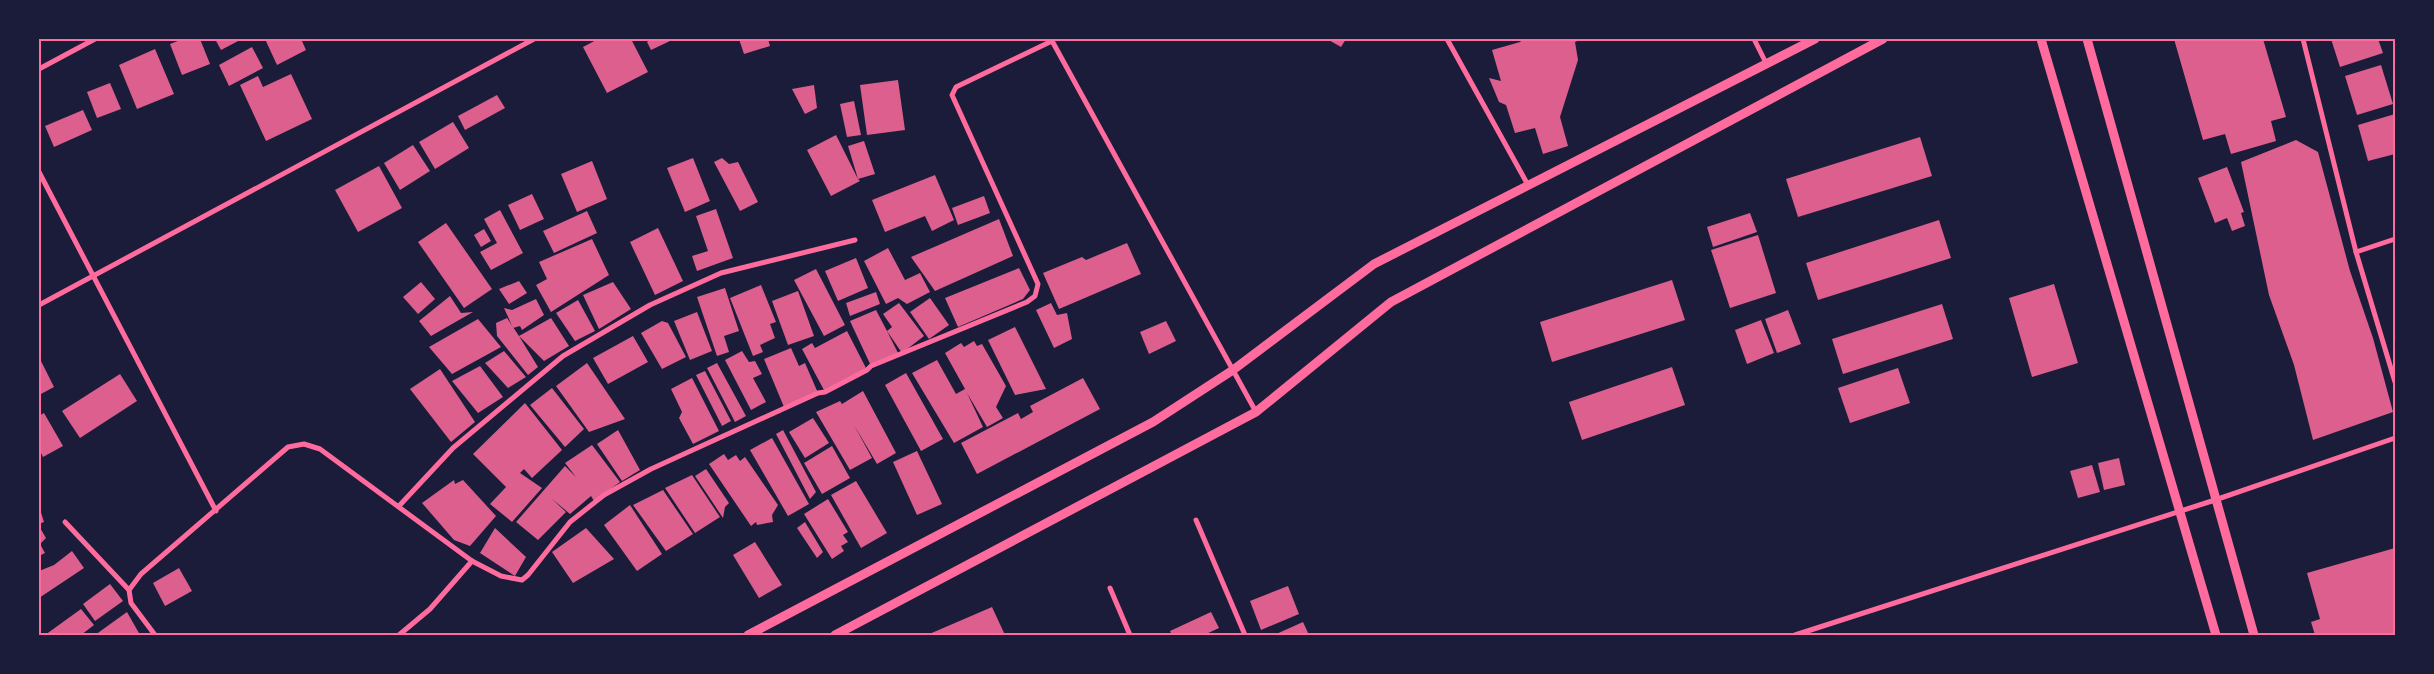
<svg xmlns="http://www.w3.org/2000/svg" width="2434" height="674" font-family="Lato,sans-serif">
<rect width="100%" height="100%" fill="#1b1b3a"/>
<g fill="#dd5f8e">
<polygon points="183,39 200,39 210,64 182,75 170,44"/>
<polygon points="215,39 242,39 221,50"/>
<polygon points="265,39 301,39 306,50 277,65"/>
<polygon points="598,39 631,39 648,72 607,93 583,47"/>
<polygon points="651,39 669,39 670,41 651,50 647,42"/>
<polygon points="739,39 768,39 770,46 744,54"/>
<polygon points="1327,39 1346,39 1341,47"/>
<polygon points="1523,39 1582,39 1575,42 1578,60 1560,117 1568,146 1543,154 1535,128 1515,133 1506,105 1499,102 1489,78 1501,81 1492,50 1520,42"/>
<polygon points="2174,39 2263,39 2286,117 2271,121 2276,141 2231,154 2225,134 2203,140"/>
<polygon points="2331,39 2378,39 2383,53 2340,67"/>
<polygon points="252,47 263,68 229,86 219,65"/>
<polygon points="155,49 174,94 137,109 119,65"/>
<polygon points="2381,65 2393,104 2357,115 2345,76"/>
<polygon points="291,74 312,119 266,141 240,85 258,76 263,87"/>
<polygon points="898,80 905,130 867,135 860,85"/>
<polygon points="110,83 121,109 97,118 87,92"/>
<polygon points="814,85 817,108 805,114 792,89"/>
<polygon points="497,95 505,108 465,130 458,116"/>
<polygon points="854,101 861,135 847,137 840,104"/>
<polygon points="83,110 92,130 54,147 45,126"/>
<polygon points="2395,114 2395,154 2368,161 2358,125"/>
<polygon points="453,122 469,148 435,169 419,142"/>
<polygon points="836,135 858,179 848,146 864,141 875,174 858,179 860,181 831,196 807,150"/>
<polygon points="1920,137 1932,176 1798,217 1786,179"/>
<polygon points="2296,140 2318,152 2350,271 2373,338 2393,412 2313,440 2294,365 2269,295 2241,162"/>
<polygon points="413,145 430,171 400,190 384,163"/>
<polygon points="693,158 710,201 685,212 667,168"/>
<polygon points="722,158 729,164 738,162 758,202 740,211 714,162"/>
<polygon points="592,161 607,199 577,212 561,174"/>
<polygon points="379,166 402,208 358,232 335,190"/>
<polygon points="2227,167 2244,212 2241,213 2245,226 2232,231 2227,218 2215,223 2198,178"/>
<polygon points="935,175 954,220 932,231 925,216 885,232 872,200"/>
<polygon points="532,194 544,219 520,230 508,205"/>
<polygon points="984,196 990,213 958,225 952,208"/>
<polygon points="716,209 733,258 697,271 692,256 708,251 696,216"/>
<polygon points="500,210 523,253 491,270 480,252 497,243 484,219"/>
<polygon points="587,211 597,233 554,253 543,231"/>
<polygon points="1750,213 1757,232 1713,247 1707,227"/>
<polygon points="999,219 1013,256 935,291 911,257"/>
<polygon points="1939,220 1951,258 1818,300 1806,263"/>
<polygon points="446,223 492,289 464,308 418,242"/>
<polygon points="658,228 683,281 655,295 630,242"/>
<polygon points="484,229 491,241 481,247 474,235"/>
<polygon points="1758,235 1776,293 1730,308 1711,250"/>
<polygon points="592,239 609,275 551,312 536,285 547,279 539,262"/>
<polygon points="1127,243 1141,274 1059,309 1043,273 1082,257 1086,260"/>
<polygon points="888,248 905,280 920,273 930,292 907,304 898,298 886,304 864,261"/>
<polygon points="856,258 868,288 838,301 825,271"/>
<polygon points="1019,268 1030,290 1023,299 958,327 945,298"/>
<polygon points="816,269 845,325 824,336 794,280"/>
<polygon points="1672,280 1685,320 1552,362 1540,322"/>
<polygon points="519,281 527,293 509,304 499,289"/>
<polygon points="421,282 435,299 418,314 403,297"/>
<polygon points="613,282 631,309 599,329 583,295"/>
<polygon points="2054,284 2078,363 2032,377 2009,298"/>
<polygon points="761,285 776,322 770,324 775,338 760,345 763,352 753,356 730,298"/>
<polygon points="725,288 739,331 724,336 729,352 717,356 697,297"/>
<polygon points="798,291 814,336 788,345 772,301"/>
<polygon points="876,292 880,304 850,316 846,303"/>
<polygon points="450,296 461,313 473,312 431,336 419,321"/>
<polygon points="930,298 949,325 929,339 910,312"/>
<polygon points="536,299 544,315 522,330 520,326 513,328 504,308 512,310"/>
<polygon points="578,300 595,331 575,341 556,313"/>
<polygon points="899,303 924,336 902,353 887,331 898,353 871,366 850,321 876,310 887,331 892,327 883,314"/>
<polygon points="1051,303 1057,315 1067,313 1072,339 1054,348 1036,310"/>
<polygon points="1942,304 1953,339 1843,374 1832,339"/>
<polygon points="1788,310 1801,344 1777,353 1765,319"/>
<polygon points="697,312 712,351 690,360 674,321"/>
<polygon points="507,318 519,336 551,318 569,346 544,361 519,336 538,367 528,375 497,336 496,323"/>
<polygon points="478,319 501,347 452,374 429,347"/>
<polygon points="1761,320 1774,353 1747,364 1735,330"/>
<polygon points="662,321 668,323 686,357 662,369 641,333"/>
<polygon points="1166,321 1176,341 1149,354 1140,332"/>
<polygon points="1015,327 1046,389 1015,395 988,340"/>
<polygon points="847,331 867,370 825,392 802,349 812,343 815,348"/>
<polygon points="633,336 648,362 608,384 593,358"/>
<polygon points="974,341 977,346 982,344 1006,386 996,407 1003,418 987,427 967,393 983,427 954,443 912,373 937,360 956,394 965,389 945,353 961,343 964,347"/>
<polygon points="791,348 799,366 805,363 818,393 784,407 764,359"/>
<polygon points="504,351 526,377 508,388 485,363"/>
<polygon points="742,351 749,362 755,361 762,374 753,378 766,402 751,410 725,360"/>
<polygon points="39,357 54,387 39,395"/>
<polygon points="587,363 625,419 589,432 556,386"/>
<polygon points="717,363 746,416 735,422 707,368"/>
<polygon points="480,366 503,397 478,413 452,381"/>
<polygon points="1672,367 1685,405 1582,440 1569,402"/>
<polygon points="1898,368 1910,403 1850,423 1838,388"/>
<polygon points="440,369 475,422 451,442 410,389"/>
<polygon points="705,371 731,421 722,426 696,375"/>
<polygon points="906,373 943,439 921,451 885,385"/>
<polygon points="120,374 137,401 80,438 62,411"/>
<polygon points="692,378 719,431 693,444 679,418 682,412 671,389"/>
<polygon points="1083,378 1100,409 977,474 961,443 1018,413 1021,419 1033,412 1030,406"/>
<polygon points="552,388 584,429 565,447 530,405"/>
<polygon points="863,391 896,453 877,464 854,425 872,458 850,470 816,412 840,401 842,404"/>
<polygon points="525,403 562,450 532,478 524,469 520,473 542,488 512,522 490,504 506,487 473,454"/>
<polygon points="44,413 63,446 43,457 39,449 39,416"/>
<polygon points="813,418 829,443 805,458 789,432"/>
<polygon points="618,430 640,470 622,481 597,444"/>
<polygon points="783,430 816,492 810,499 776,434"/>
<polygon points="772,438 809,504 788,516 750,450"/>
<polygon points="592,445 620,482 594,501 591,496 570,514 551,498 566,512 538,540 516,522 565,466 576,477 565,463"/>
<polygon points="832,446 850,478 822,494 804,463"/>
<polygon points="917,451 942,504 917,515 893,462"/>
<polygon points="724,454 728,460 736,455 740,461 745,457 778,505 772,515 773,522 757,525 756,522 751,526 709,464"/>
<polygon points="2119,458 2125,485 2104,490 2098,463"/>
<polygon points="2092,465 2100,492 2078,498 2070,471"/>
<polygon points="706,469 729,503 725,507 723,518 695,476"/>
<polygon points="692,475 720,517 695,533 665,488"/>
<polygon points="454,480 455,484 463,480 496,516 470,546 454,540 422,503"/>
<polygon points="856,481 887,533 861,548 831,495"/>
<polygon points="663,490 693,534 666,551 633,505"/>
<polygon points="828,499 848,532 843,535 848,542 841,546 844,551 832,559 804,514"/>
<polygon points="630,505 662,554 637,571 604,525"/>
<polygon points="39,506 44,522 39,524"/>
<polygon points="805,522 823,552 817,558 797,528"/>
<polygon points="39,526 46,538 40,544 45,553 39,556"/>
<polygon points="495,528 526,557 515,576 480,553"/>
<polygon points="586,528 614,559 573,583 552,552"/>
<polygon points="755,542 782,585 759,598 733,555"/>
<polygon points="2395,548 2395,635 2315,635 2311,622 2320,619 2307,573"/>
<polygon points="72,551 84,568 39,598 39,571 54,565"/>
<polygon points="179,568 192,591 165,606 153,583"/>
<polygon points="110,584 123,601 95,621 83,604"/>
<polygon points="1288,586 1299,614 1261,630 1250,601"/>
<polygon points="992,607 1005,635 927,635"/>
<polygon points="81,609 94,625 81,635 45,635"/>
<polygon points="127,612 140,635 95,635"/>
<polygon points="1211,612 1219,628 1204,635 1172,635 1170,631"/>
<polygon points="1303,622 1309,635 1274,635"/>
</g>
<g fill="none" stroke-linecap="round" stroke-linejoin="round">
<g stroke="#ff6b9d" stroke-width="5">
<polyline points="1051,39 1256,412"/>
<polyline points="1447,39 1528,185"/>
<polyline points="1754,39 1767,65"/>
<polyline points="2303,39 2356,252 2395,382"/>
<polyline points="39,69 95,39"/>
<polyline points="39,172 216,511"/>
<polyline points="2356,252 2395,239"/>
<polyline points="39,305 534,39"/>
<polyline points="399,506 453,448 563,356 650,305 721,273 855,240"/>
<polyline points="1196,520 1245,635"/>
<polyline points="65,522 129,590 131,603 155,635"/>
<polyline points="1110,588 1130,635"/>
<polyline points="129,590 141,574 288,447 304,444 320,449 472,561 501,576 522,580 528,575 570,522 604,495 651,469 818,393 825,392 867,370 871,366 1027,302 1035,296 1038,284 952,95 956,87 1052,41"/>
<polyline points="399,635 430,609 472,561"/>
<polyline points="1795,635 2215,500 2395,438"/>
</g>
<g stroke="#ff6b9d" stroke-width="9">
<polyline points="2041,39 2216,635"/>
<polyline points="2087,39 2254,635"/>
<polyline points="748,635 1153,422 1233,370 1374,264 1815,39"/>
<polyline points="835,635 1256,412 1391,302 1883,39"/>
</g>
</g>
<rect width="2434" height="674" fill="none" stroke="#1b1b3a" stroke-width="80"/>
<rect x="40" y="40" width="2354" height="594" fill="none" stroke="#ff6b9d" stroke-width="2"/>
</svg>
